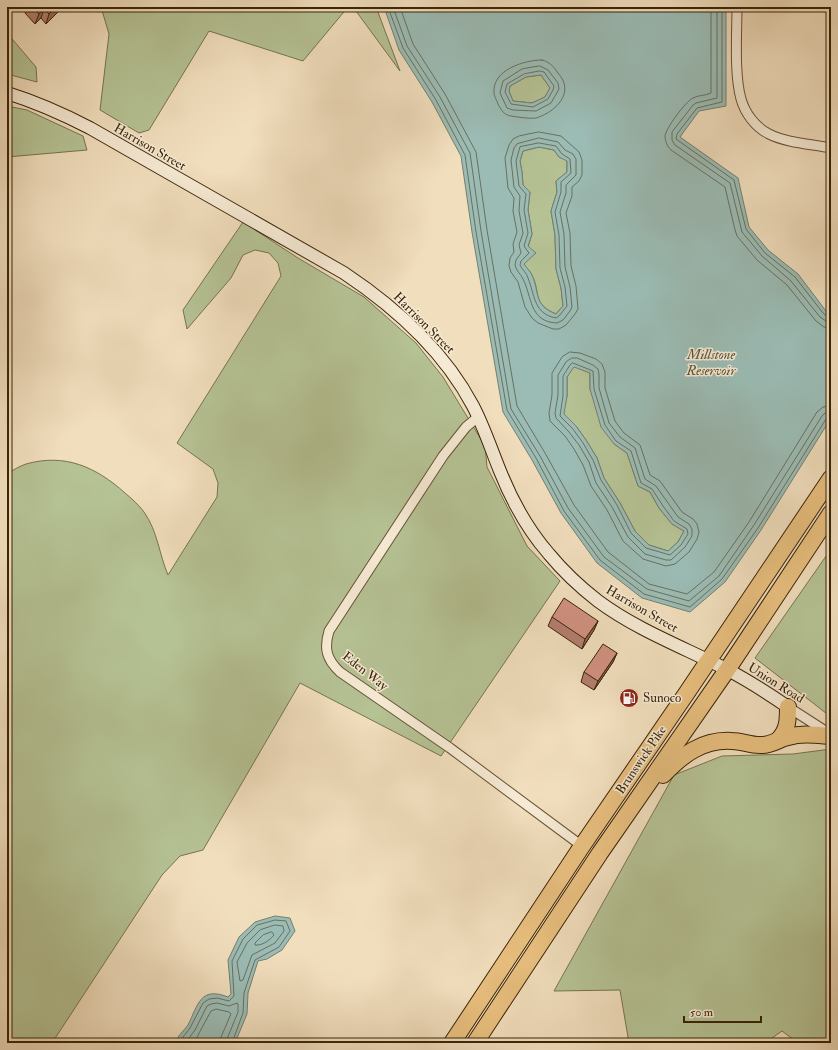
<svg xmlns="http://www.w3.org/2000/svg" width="838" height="1050" font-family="'IM FELL Double Pica',serif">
<rect width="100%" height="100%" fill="#f1debd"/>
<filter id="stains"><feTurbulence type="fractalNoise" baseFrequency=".005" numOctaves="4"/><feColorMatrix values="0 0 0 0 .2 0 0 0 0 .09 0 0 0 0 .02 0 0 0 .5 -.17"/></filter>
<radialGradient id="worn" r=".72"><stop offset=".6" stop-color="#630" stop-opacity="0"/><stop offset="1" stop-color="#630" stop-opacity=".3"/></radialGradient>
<g fill="#b5c294" stroke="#77734e">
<polygon points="101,7 348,7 303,61 209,31 149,130 139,133 100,110 109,34"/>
<polygon points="353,7 376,7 400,71"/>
<polygon points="7,33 36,67 37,82 7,74"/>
<polygon points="541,75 550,88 545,97 532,103 513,101 509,91 510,86 526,77"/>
<polygon points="7,106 27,110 83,136 87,150 7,157"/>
<path d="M539,147l15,3 5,7 8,3v12l-11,9 1,11 -6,19 4,24 1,34 5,19 2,18 -7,8c-24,-10 -15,-21 -24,-39 -2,-4 -6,-8 -9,-11l9,-30 -4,-24 2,-18 -7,-7 -1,-13 -2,-11 3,-10z"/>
<path d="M243,222l55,36 66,39 52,46 27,34 42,69 2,21 40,79 33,35 -119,175 -141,-73 -97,167 -23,6 -18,19 -110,168h-45v-569c6,-4 13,-8 19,-10 39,-11 70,3 99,29 6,5 14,12 19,19 14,20 15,42 24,63l49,-78 1,-14 -5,-14 -36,-26 104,-167 -3,-13 -9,-10 -14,-3 -12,5 -12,23 -44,51 -4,-19z"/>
<polygon points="574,366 590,373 590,389 614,444 627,453 638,486 650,492 659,508 672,524 684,531 678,542 668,551 649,545 635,531 620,503 604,478 597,458 586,440 576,426 563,414 567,396 567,377"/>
<polygon points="831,549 831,717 755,658"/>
<polygon points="831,749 831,1043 798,1043 782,1031 765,1043 629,1043 620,990 554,991 674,775 722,756 793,754"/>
</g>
<g fill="#9bbcb5" stroke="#747f70" fill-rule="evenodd">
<path d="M384,7h342v99l-27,5 -19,26 58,41 11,49 19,23 30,24 28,37 5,3v104l-70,112 -36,52 -35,30 -48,-14 -45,-35 -36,-50 -29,-53 -29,-48 -31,-180 -11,-76 -29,-54 -33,-52zM541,75l9,13 -5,9 -13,6 -19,-2 -4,-10 1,-5 16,-9zM539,147l15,3 5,7 8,4v11l-11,9 1,11 -6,19 4,24 1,34 5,19 2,18 -7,8c-23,-9 -16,-21 -24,-39 -2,-4 -6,-8 -8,-11l12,-11 -8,-7 4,-12 -4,-24 2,-18 -7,-7 -1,-13 -2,-11 3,-10zM574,367l16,6v16l11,38 13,17 13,9 11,33 12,6 9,16 13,16 12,7 -6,11 -10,9 -19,-6 -14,-14 -15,-28 -16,-25 -7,-20 -11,-18 -10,-14 -12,-12 3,-18v-19z"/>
<path d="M275,916l15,2 5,13 -13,19 -15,9 -9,2 -10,32 -1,21 -12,29h-54l-3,-6c3,-4 7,-8 10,-12 10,-20 12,-39 40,-28l3,-3 -3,-34 11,-23 16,-15z"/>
</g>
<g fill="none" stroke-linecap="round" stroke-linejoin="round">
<g stroke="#6a705e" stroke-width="1">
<polyline points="388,7 403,48 436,100 465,155 476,232 507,410 536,458 564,511 600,560 644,594 690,607 722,579 758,528 826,419 831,417"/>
<polyline points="393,7 407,46 440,97 470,153 481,231 511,409 540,456 568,508 604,557 647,589 689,601 719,576 754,525 822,416 825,413 831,412"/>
<polyline points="400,7 413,44 445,94 476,152 487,230 517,406 545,453 574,505 608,552 649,584 687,594 714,572 749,522 817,412 823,407 831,406"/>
<path d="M711,7v86c-6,3 -13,2 -18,5 -7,3 -27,30 -28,38 0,5 2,10 6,14l54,37 10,43 2,6 20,24 30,25 29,36 8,6 7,1"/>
<polyline points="717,7 717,98 696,103 693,105 672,132 672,140 675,145 730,183 742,232 762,256 791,281 820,317 826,321 831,322"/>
<polyline points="722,7 722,102 697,108 677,134 676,139 734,180 746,229 765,253 795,277 823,313 828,317 831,317"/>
<path d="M542,60c8,2 12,7 16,13 2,3 5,6 6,10 5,17 -14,31 -28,35 -7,1 -18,-1 -25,-2 -7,-1 -10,-6 -13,-12 -1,-4 -4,-7 -4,-11 -2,-23 30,-33 48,-33z"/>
<polygon points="540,66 548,70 558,83 559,89 551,103 536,111 513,110 507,108 500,93 503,81 522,69"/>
<polygon points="540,71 544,72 554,86 553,90 548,99 533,107 511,104 505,92 507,84 524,74"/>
<polygon points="539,132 561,136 579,152 582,160 582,175 579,181 572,187 572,196 566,213 570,233 571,266 576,286 578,309 575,314 566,325 559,329 553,329 538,323 532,318 525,307 518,282 511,272 509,266 510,258 514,252 513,244 517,232 513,211 514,198 508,188 505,158 509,145 513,139 519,136"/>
<path d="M539,138l19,4 7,8 8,4 3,5v16l-10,10v8l-6,19 4,22 1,33 5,20 2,20 -2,4 -7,9 -6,3c-28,-1 -25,-27 -34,-44 -2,-5 -7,-8 -8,-14l1,-5 5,-7 -2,-8 4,-12 -4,-22 1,-15 -6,-9 -3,-27 3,-12 3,-4z"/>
<path d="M539,143l17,3 6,8 8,5 1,14 -10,9v10l-6,20 4,23 1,33 5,19 2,19 -8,10 -3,2c-22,-4 -21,-22 -28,-40 -1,-5 -6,-8 -8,-13l1,-4 8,-8 -5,-7 4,-13 -4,-23 2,-16 -7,-8 -3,-25 4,-14z"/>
<polygon points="570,352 580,353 596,359 602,364 605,372 605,388 615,421 624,433 640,445 650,475 660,481 682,512 693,519 697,524 699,532 697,539 689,552 675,564 666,566 643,559 623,541 607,510 591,486 583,465 574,449 565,436 550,421 549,413 552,395 552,373 562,357"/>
<polygon points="572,358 577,358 593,365 598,369 599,374 599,388 609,423 620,437 635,448 645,479 656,486 678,517 689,524 692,529 692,536 685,547 671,560 666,560 645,554 628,537 612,507 596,483 589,462 579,445 569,432 556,418 555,413 558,395 558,375 566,362"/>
<polygon points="573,363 593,371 594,389 605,425 616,441 631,451 641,483 652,489 663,506 674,521 687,529 688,534 681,545 670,555 646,548 631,533 617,505 601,480 593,460 583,443 573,429 560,416 563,396 563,376 570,365"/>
<polygon points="275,925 283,926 284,931 275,943 252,955 243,980 240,981 237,962 247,943 260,930"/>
<path d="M272,932l2,3c-4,5 -12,11 -19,10v-2l8,-8z"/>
<polyline points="184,1043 183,1037 190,1028 203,1003 209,999 217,998 229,1001 234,996 232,961 243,939 257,925 275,920 286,921 290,931 279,947 255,960 244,993 243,1013 232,1043"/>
<polyline points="189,1043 189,1038 195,1030 207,1006 211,1004 217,1003 229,1006 237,1003 238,1004 238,1012 227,1039 227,1043"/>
<path d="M195,1043c0,-4 13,-26 16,-32l5,-2 13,3 2,2 -10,23v6"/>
</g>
<defs>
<g id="street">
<path d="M737,7c0,26 -3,67 4,92 4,14 14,28 28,35 18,9 42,10 62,14"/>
<path d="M478,417l-12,10 -23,29 -114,175c-5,17 -3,28 11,41l110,76 132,98"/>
<polyline points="788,707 830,734"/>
</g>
<path id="secondary" d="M7,93c29,9 56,21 83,35l254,145c51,34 100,78 129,133 11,21 18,43 27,65 12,30 28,59 49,83 14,17 31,33 49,47 39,29 87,47 130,69 21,11 41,24 60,37"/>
<g id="highway">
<path d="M779,739c9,-9 9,-20 9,-32"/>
<path d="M663,775c19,-20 40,-36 69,-34 10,0 20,5 30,4 10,0 17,-6 26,-8 15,-4 28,-2 43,-1"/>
<polyline points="452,1043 582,846 686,694 831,478"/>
<polyline points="475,1043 600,853 727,670 831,513"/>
</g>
</defs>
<use href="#street" stroke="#675235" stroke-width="11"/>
<use href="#secondary" stroke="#392408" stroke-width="14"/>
<use href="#highway" stroke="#392408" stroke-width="18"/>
<use href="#street" stroke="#f6ead4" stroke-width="9"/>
<use href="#secondary" stroke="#f6ead4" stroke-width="12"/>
<use href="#highway" stroke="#e8bf7e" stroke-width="16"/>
</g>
<g fill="#b47d6e" stroke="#392408">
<polygon points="27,7 63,7 46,24 41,18 35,24 25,13"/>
<polygon points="552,617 598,621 594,630 582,649 548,626"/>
<polygon points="617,653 613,662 594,690 581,682 584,672"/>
</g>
<g fill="#92665a" stroke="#392408">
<polygon points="56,7 63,7 46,24 49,14"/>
<polygon points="44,9 41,18 35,24 39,14"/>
<polygon points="598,621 594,630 582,649 585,639"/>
<polygon points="617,653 613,662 594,690 598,681"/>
</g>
<g fill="#d19180" stroke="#392408">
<polygon points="32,7 56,7 49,14 44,9 39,14"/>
<polygon points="564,598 598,621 585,639 552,617"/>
<polygon points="603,644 617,653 598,681 584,672"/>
</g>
<defs>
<symbol id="fuel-disc" viewBox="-11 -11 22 22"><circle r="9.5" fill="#8f2418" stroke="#f6ead4"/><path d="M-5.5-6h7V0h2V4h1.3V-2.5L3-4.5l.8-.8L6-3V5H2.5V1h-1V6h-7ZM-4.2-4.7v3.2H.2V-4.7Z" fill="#fff"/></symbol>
</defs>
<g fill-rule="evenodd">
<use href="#fuel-disc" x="618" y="687" width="22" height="22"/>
</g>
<g text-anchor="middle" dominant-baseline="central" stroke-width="3" stroke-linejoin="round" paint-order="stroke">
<g font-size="13" fill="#392408" stroke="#f6ead4">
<text transform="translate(150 147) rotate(30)">Harrison Street</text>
<text transform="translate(424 323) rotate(45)">Harrison Street</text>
<text transform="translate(642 609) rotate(30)">Harrison Street</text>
<text transform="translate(365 671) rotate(38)">Eden Way</text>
<text transform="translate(776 683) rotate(32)">Union Road</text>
<text transform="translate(641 760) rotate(-56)">Brunswick Pike</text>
</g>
<g font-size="13" fill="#392408" stroke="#f6ead4" text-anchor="start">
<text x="643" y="698">Sunoco</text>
</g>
<g font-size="14" font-style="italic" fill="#56523c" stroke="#f6ead4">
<text x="711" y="354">Millstone<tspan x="711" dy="16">Reservoir</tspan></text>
</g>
</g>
<rect width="838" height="1050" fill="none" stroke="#f1debd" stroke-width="24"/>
<rect x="8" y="8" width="822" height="1034" fill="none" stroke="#392408" stroke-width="2"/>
<rect x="12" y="12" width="814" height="1026" fill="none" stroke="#392408"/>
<path d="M684 1016v6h77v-6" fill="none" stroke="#392408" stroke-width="2"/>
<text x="690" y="1016" font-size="12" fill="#392408" stroke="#f6ead4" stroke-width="3" paint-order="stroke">50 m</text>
<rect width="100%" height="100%" filter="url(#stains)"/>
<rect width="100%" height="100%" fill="url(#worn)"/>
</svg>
